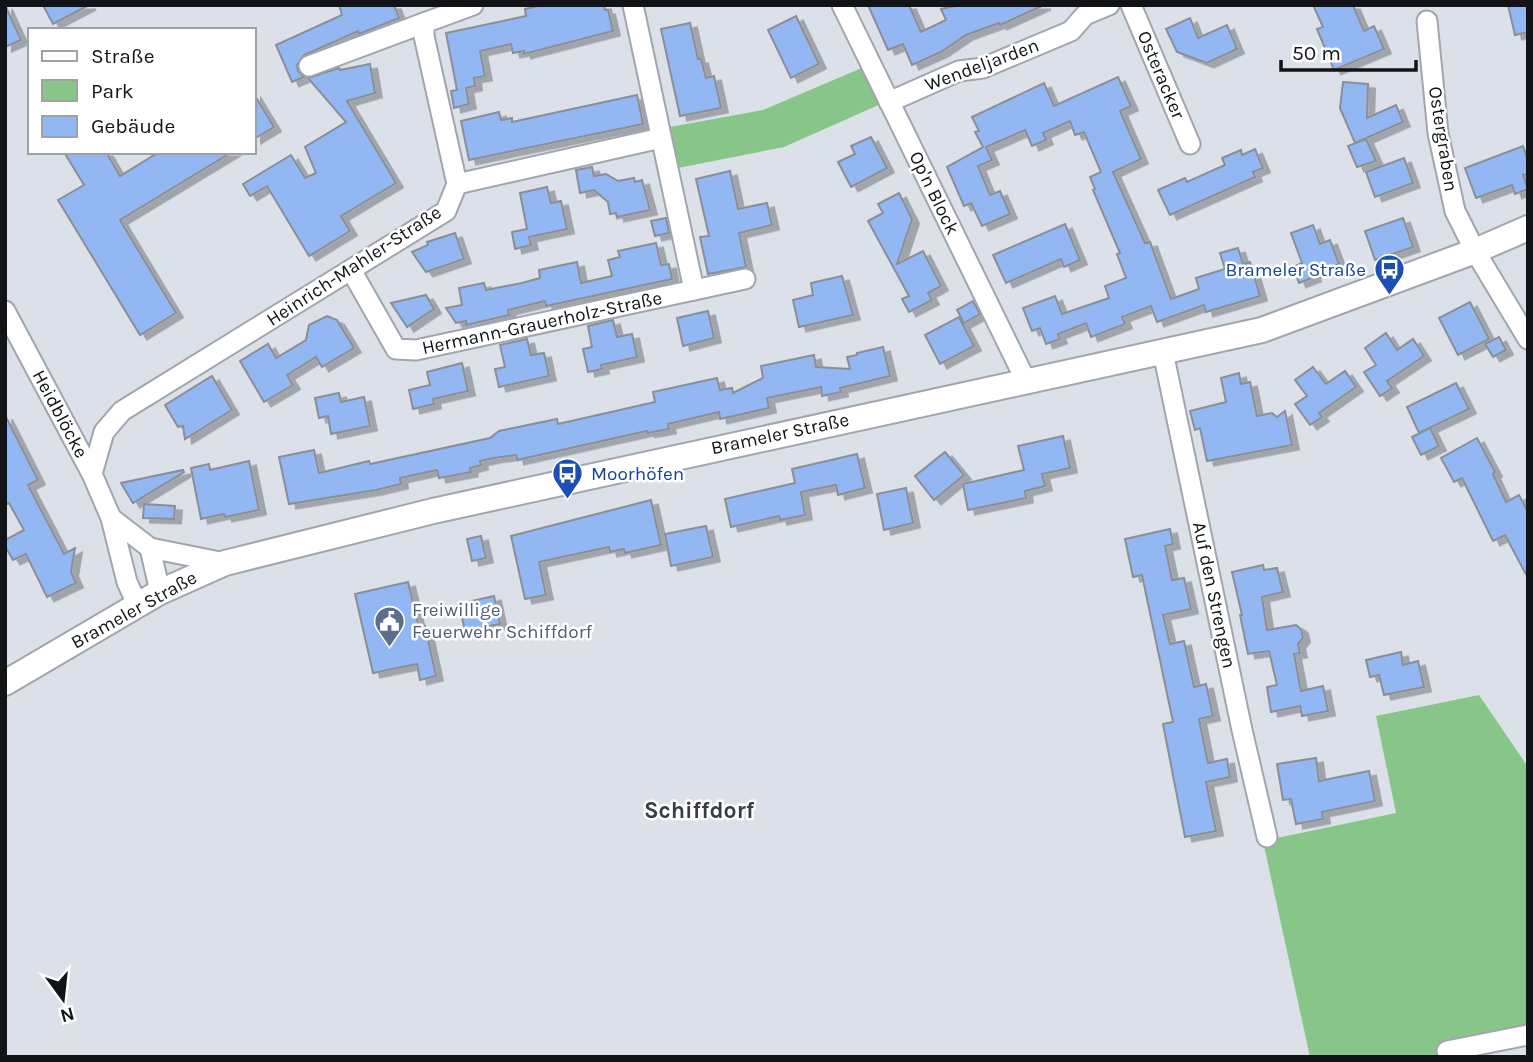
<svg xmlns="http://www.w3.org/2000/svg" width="1533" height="1062" font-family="Karla,sans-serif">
<defs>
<filter id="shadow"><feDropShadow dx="7" dy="4.5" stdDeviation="0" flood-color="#0004"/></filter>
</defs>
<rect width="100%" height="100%" fill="#dce1e9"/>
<g fill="#87c688">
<polygon points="864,67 883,103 784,147 678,168 670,127 763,110"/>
<polygon points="1479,695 1528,767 1528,1041 1446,1057 1310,1057 1263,841 1396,813 1376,716"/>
</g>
<g fill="#93b7f3" stroke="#8a8f96" stroke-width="2" filter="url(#shadow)">
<polygon points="5,5 21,40 5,47"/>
<polygon points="43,5 89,5 53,24"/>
<polygon points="339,5 394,5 399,18 359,34 358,31 304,55 297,65 298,71 304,77 292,82 276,45 342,15"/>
<polygon points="542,5 604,5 605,10 608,10 613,31 524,54 524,51 513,53 511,44 480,51 485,76 474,78 475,86 466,88 469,104 454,108 451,91 457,90 446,33 526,16 525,9"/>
<polygon points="868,5 909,5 921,32 946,20 941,9 960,5 1044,5 1000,25 999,23 966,35 941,52 912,65 903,44 888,50"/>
<polygon points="1313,5 1353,5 1364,31 1374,26 1384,49 1334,70 1317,29 1323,27"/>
<polygon points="1508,5 1528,5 1528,32 1515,35"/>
<polygon points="796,16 819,64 791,78 768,30"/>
<polygon points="1190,18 1198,38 1227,25 1237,49 1207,63 1177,52 1166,29"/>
<polygon points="690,23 698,59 701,59 706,78 714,76 721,108 680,116 661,29"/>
<polygon points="370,64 375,93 347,101 396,183 341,216 350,231 309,256 267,186 250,196 243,184 291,155 305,178 316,173 305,147 346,122 308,78 339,68 340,70"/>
<polygon points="1118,77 1131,106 1120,111 1141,159 1113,172 1145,243 1150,242 1171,299 1199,289 1196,278 1225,269 1220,253 1238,248 1243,264 1250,262 1260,296 1206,312 1204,305 1157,322 1151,306 1122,317 1125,324 1091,337 1086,323 1058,334 1060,339 1046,344 1040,328 1032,331 1023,308 1055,296 1062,314 1109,298 1105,286 1126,278 1117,254 1120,253 1093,190 1095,189 1090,177 1101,172 1084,132 1075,135 1070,121 1043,133 1046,140 1032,146 1025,130 986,147 992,160 978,166 990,195 1000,191 1010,214 982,226 971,203 964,206 947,167 983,147 975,132 979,131 972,117 1044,83 1054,106"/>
<polygon points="1343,82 1368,84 1367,118 1396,105 1403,122 1355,143 1340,108"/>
<polygon points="254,94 274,127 254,139"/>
<polygon points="637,95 643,124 469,160 461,121 499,112 501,120 512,118 512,122"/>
<polygon points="871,137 887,168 851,187 838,162 855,154 851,146"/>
<polygon points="1366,139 1376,161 1357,167 1348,146"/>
<polygon points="1523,146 1528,161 1528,174 1523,175 1528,189 1515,194 1512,185 1476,198 1465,168"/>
<polygon points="1255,149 1263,168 1253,172 1255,177 1170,215 1158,190 1185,178 1187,182 1225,165 1222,158 1241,150 1242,155"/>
<polygon points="64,152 106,152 120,176 159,152 232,152 120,220 176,313 140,335 58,200 84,185"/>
<polygon points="1404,158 1413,183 1375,197 1366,172"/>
<polygon points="592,167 594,176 606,174 618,181 634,178 635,182 642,180 650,210 617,217 616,213 610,214 608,202 594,190 580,193 576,170"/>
<polygon points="730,171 738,209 767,203 772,225 739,233 746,267 708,274 700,237 709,236 696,179"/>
<polygon points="547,187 551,203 561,201 567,229 529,237 531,245 515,249 512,232 527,229 520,193"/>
<polygon points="899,193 912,219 897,264 923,251 941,286 928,293 932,300 909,312 902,299 909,296 868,221 883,213 878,204"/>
<polygon points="666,218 669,233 655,236 651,221"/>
<polygon points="1403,218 1413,247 1375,260 1365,231"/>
<polygon points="1065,224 1080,260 1064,267 1061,259 1006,283 993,255"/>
<polygon points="1313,225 1320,244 1330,240 1339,264 1312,274 1314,277 1299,283 1293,267 1302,263 1291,233"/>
<polygon points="455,233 464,259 426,272 412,252 428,245 427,242"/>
<polygon points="656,243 661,265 669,264 672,279 546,306 545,301 508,310 509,315 466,325 466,321 456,323 446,308 462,305 459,288 484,283 486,290 522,283 540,278 539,270 577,262 581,283 612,276 608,260 620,257 618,251"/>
<polygon points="842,276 853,315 799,327 793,300 813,295 811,283"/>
<polygon points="426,295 434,309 407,327 391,303"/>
<polygon points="973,301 980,314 964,323 957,310"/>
<polygon points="1470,302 1489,339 1458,355 1439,318"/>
<polygon points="708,311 714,338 683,346 677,318"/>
<polygon points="327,316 337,320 354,348 322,367 316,357 287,375 293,385 264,402 240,361 268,344 276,358 306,340 309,325"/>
<polygon points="959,317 974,346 940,364 925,335"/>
<polygon points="613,320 617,337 632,334 637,357 601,365 602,369 588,372 583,349 592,347 588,326"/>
<polygon points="1386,333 1397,350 1413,339 1424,356 1387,381 1392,388 1380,396 1364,372 1376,365 1365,348"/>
<polygon points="1499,337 1506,350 1493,357 1485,344"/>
<polygon points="527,339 531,355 544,353 549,376 499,387 495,369 505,367 500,345"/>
<polygon points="883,347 890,376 840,388 841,392 822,396 821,387 767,398 769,408 738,415 720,419 719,412 668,424 669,429 648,433 647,431 517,460 516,455 494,458 480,461 481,465 470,468 471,472 439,478 437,470 400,478 401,484 376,490 289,504 279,457 314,450 319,473 369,461 370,464 490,438 499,431 557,419 558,424 655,402 653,392 717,378 720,390 732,388 733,393 763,378 761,366 814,355 816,367 850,369 847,357 857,355 857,353"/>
<polygon points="462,363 468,391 433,399 434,404 413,409 409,390 430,385 427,372"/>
<polygon points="1313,367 1326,384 1345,371 1356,387 1319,413 1322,417 1310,425 1295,404 1307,396 1295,380"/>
<polygon points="1239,373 1241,384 1250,382 1257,416 1272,413 1277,417 1285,411 1292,445 1207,461 1200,428 1195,430 1190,411 1226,402 1221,378"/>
<polygon points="212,376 232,410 185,439 183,426 178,427 165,405"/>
<polygon points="1456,383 1469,409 1419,433 1407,407"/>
<polygon points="339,393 341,402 364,397 370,426 331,434 328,416 319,418 315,398"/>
<polygon points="5,415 38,480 28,485 64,554 75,548 71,572 76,583 47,597 26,554 13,560 5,546 5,540 24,530 9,503 5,505"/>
<polygon points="1430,428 1439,446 1421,455 1412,437"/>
<polygon points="1063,436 1070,468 1042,474 1045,486 1025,491 1026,498 968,510 963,484 1024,470 1018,446"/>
<polygon points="1477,438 1495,472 1493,474 1506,502 1519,495 1528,512 1528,578 1505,535 1493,541 1462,478 1454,482 1441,458"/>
<polygon points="945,452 964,475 934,500 915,476"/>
<polygon points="857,454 865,488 838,495 836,485 801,492 805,515 780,520 779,516 731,527 725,499 795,483 792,469"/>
<polygon points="249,461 259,510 225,517 224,514 201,519 191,468 209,464 210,470"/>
<polygon points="183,470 184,472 133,503 121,483"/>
<polygon points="906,488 913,523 884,530 877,494"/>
<polygon points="651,500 661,545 625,553 624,549 610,552 609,547 539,562 546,595 525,599 511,536"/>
<polygon points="144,504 175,506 174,519 143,518"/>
<polygon points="706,526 713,557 671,566 665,534"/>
<polygon points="1170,529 1173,544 1165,546 1172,580 1184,578 1191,609 1163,615 1170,644 1184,641 1194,687 1206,684 1213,716 1199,719 1208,763 1227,759 1230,777 1206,782 1216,831 1185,837 1163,724 1173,722 1142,575 1133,577 1125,539"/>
<polygon points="481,536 486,558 472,561 467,539"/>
<polygon points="1263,565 1264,570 1277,568 1283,592 1262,597 1267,630 1296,625 1301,629 1303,638 1298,644 1300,653 1294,654 1301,691 1323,686 1328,711 1302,716 1300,706 1271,712 1267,687 1277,685 1269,651 1248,654 1240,615 1242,615 1232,572"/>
<polygon points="408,582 419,628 425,626 436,676 420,680 417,664 373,673 355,594"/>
<polygon points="494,596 500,624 465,631 459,604"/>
<polygon points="1401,652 1403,665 1418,661 1424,687 1384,695 1379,675 1370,677 1366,660"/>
<polygon points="1316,758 1319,781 1369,771 1375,801 1322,812 1323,819 1296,824 1291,799 1283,800 1277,764"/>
</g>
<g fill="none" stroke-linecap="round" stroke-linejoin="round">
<defs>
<g id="minor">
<polyline points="842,5 1026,381"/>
<polyline points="1131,5 1190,144"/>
<polyline points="1427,21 1438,133 1455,211 1475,251 1528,339"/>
<polyline points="309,66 424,23"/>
<polyline points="889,102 959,71 983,68 1071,31 1085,15 1109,5"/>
<polyline points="457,184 424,36 424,23 473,5"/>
<polyline points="351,270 396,349 416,350 694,290 633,5"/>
<polyline points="694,290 745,279"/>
<polyline points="5,311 92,474 111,518 127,582 138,606"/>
<polyline points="1163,352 1242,730 1267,837"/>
<polyline points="92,474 104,432 122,411 446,211 457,184 661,138"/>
<polyline points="111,518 150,548 225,563"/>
<polyline points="150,548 160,592"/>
<polyline points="1447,1051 1528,1035"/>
</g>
<polyline id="tertiary" points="5,683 160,592 225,563 433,511 1262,330 1475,251 1528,228"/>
</defs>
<use href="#minor" stroke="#a1a5ad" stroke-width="23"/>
<use href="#tertiary" stroke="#a1a5ad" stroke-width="28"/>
<use href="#minor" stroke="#fff" stroke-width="19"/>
<use href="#tertiary" stroke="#fff" stroke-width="24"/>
</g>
<defs>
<symbol id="bus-pin" viewBox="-11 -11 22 30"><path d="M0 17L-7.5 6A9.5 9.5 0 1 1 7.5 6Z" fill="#1a4fb4" stroke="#fff"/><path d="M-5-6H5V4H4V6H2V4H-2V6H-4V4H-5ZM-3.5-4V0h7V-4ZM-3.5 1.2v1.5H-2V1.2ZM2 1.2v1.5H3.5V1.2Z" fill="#fff"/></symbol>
<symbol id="civic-pin" viewBox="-11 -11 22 30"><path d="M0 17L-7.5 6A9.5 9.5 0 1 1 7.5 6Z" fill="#5c6f8a" stroke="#fff"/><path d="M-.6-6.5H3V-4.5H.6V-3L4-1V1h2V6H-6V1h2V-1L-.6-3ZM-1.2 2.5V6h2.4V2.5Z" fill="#fff"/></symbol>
</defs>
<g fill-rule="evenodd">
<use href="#bus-pin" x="1372" y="252" width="35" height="47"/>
<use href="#bus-pin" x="550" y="456" width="35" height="47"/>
<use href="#civic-pin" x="372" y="604" width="35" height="47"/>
</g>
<g text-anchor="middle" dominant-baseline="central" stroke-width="5" stroke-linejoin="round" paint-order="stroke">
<g font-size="19" fill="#111316" stroke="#fff">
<text transform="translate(982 65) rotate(-20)">Wendeljarden</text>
<text transform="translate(1161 75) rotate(67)">Osteracker</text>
<text transform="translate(1443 139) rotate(81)">Ostergraben</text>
<text transform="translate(934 193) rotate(64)">Op'n Block</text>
<text transform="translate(354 266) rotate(-33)">Heinrich-Mahler-Straße</text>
<text transform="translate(542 323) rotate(-12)">Hermann-Grauerholz-Straße</text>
<text transform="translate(60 414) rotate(62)">Heidblöcke</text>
<text transform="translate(780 434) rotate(-12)">Brameler Straße</text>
<text transform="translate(1214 595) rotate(78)">Auf den Strengen</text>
<text transform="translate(134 610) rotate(-29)">Brameler Straße</text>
</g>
<g font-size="19" fill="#164399" stroke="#fff" text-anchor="end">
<text x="1366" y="270">Brameler Straße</text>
<text x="591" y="474" text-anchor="start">Moorhöfen</text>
</g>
<g font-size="19" fill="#4e5e75" stroke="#fff" text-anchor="start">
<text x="412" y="610">Freiwillige<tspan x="412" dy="22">Feuerwehr Schiffdorf</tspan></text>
</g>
<g font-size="23" font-weight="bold" fill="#393d43" stroke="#fff">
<text x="699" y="810">Schiffdorf</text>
</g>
</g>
<rect width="1533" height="1062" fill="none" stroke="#111316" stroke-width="14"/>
<rect x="28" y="28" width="228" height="126" fill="#ffffff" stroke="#a0a1a2" stroke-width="2"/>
<rect x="42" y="51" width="35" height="10" fill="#ffffff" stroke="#a0a1a2" stroke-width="2"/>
<text x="91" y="63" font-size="21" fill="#111316">Straße</text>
<rect x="42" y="80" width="35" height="21" fill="#87c688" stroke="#a0a1a2" stroke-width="2"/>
<text x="91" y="98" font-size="21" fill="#111316">Park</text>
<rect x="42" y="116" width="35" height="21" fill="#93b7f3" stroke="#a0a1a2" stroke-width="2"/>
<text x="91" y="133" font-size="21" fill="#111316">Gebäude</text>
<g transform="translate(63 999) rotate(165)" stroke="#ffffff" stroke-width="5" paint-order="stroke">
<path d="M0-5L12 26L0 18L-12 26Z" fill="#111316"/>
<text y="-10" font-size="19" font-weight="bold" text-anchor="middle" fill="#111316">N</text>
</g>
<path d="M1281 60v10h135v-10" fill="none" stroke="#111316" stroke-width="3.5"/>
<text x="1292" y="60" font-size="21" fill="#111316" stroke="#ffffff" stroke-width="5" paint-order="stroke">50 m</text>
</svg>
